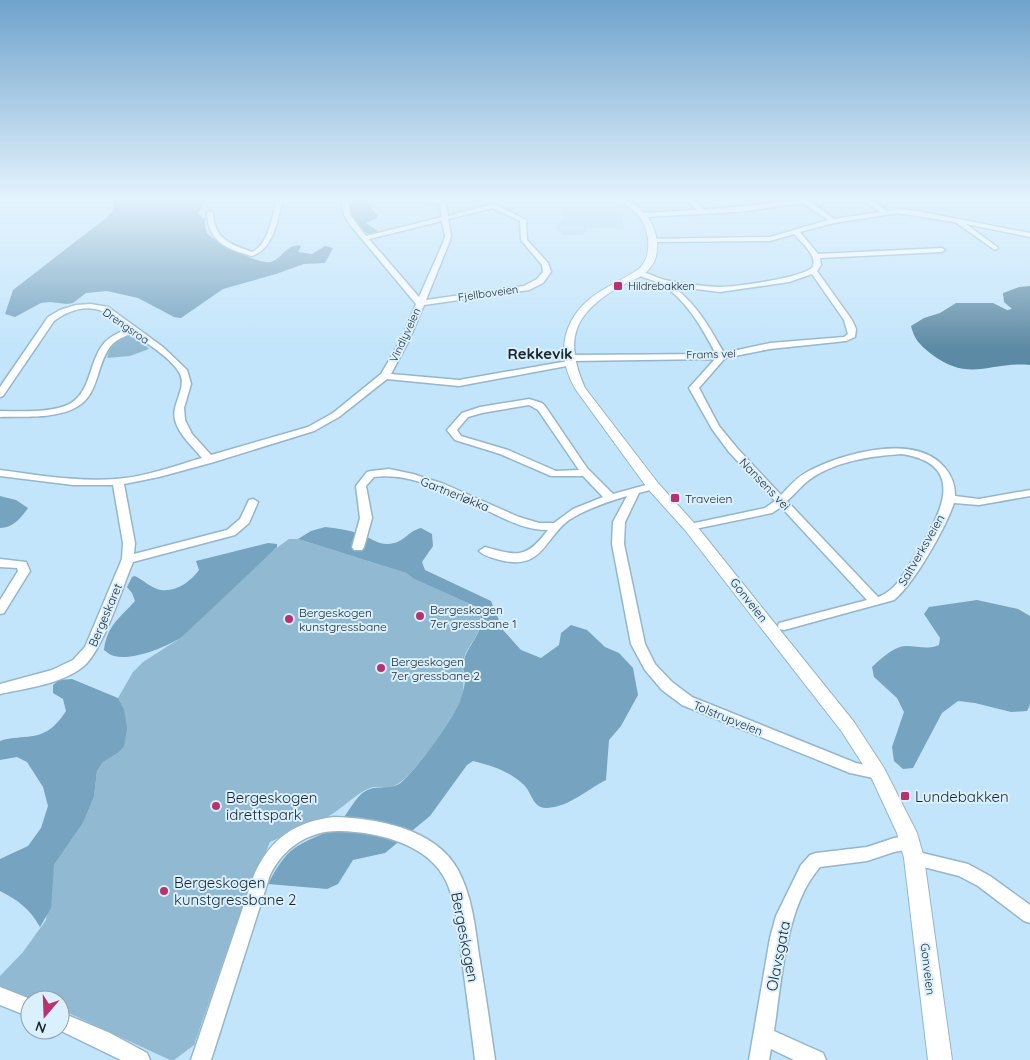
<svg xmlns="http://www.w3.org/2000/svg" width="1030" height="1060" font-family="Quicksand,sans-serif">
<rect width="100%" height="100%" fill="#c2e5fb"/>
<polygon fill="#aed8f1" points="562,209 613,211 625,215 625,218 622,218 624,229 586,228 583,235 563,235 555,227 562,220"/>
<g fill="#91b9d2">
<path d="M129,336l11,4 9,9 -19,7 -23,2c3,-13 9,-19 22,-22z"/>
<path d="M289,539h9l108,34 8,6 65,29c9,26 -14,34 -16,56 -1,13 3,25 -3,38 -9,19 -48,78 -68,85 -6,3 -15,-2 -22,1 -15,6 -27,20 -41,28 -19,10 -40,17 -59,26l-30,71 -46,132 -20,15h-4l-110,-51v-9h-25l-35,-13v-11l23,-24 23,-32 8,-55 29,-42 11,-26 3,-26 6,-9 15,-9 6,-44 -6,-11 15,-26 10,-10 39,-25 85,-82z"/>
</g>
<g fill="#76a3bf">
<path d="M114,200h91l-7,14 7,5c0,6 0,10 3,15 8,9 52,31 63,28 12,-4 16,-19 30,-16l-3,6 14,2 13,-8 8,2 -8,15 -21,1 -28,10 -53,15 -42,29 -7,-1 -36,-19 -31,-7 -21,2 -13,10 -6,1 -17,-2 -9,1 -26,14 -10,-3 8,-24 93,-72 7,-8z"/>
<path d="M348,200h27l-5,6 7,9v3l-11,5 12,8 -7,3c-15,-2 -21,-21 -23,-34z"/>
<path d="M0,496l16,4 12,8c-7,10 -15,20 -28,20z"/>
<path d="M325,527c12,1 23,3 35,7 11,4 21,13 34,9 12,-3 13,-11 27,-15l11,6 1,12 -11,16 3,8 66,31 12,29 18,20 20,8 18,-13 2,-12 10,-8 16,5 18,17 14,6 14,15 5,27 -17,31 -12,14 -3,40c-18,9 -37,27 -59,28 -14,1 -15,-15 -23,-23 -15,-14 -31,-19 -51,-24l-6,4 -37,51 -45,37 -32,7 -15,24 -11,5 -59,-5c8,-15 17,-32 33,-40 10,-6 21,-9 31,-15 14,-9 21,-30 32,-37 11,-8 23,-1 35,-8 14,-9 59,-71 62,-86 2,-6 4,-13 4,-19 -1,-6 -3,-12 -1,-19 6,-20 23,-28 15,-52l-65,-29 -8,-6 -108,-34 13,-8z"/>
<path d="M268,543l9,1v3l-95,90c-16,10 -49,24 -68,19 -4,-1 -7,-4 -10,-6 3,-25 16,-32 31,-49l-3,-8 -5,-6 5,-10 3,-1c8,4 18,13 26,14 16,2 30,-9 38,-20l-3,-9z"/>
<path d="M977,600l41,9 12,7v89l-3,6 -16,1 -36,-9 -17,-2 -16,12 -29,55 -10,1 -9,-8 -2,-14 12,-35 -7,-14 -23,-21 -2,-10c9,-8 22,-21 34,-21 13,0 21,4 33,-1l1,-7 -16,-24 5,-7z"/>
<path d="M72,679l46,19 6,11 3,20 -3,17 -6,7 -15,9 -6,9 -3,26 -11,26 -29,42 -3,43 -11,19c-10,-18 -22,-27 -40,-36v-32l28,-13 13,-18 7,-22 -5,-19 -16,-25 -10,-5 -17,3v-19c8,-3 15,-3 24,-4 21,-1 31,-9 42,-26l-3,-12 -10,-6v-8l6,-5z"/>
</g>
<path fill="#5c89a3" d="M1030,286v79c-41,-4 -60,19 -100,-12 -10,-8 -16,-14 -19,-27l13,-8 16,-5 16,-10h37l14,7 5,-1 -8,-7 -1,-9 16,-6z"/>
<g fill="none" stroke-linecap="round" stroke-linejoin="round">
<defs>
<g id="minor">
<path d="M277,200h6c-6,20 -9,49 -31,56 -25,-7 -44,-14 -45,-43l3,-2 3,2c1,26 17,31 39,39 17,-8 20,-36 25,-52z"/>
<path d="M342,200h6l2,15 16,21 76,-19 -2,-13 -19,-4h24l3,16 46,-12 32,16 1,20 21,23 3,9 -8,11 -14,7 -105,15 -15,35 -18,34 68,6 109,-19 -4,-3 4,-3 148,-1c-14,-26 -30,-56 -57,-71 -7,-3 -15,-6 -23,-8v-4c10,0 20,7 29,9 17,4 36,6 53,7 13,1 91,-10 95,-21 4,-11 -12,-24 -19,-32l-24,7 -118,1 -3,-2 1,-1 120,-2 58,-17 -25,-17 -65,9 -95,5 -3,-2 3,-2 54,-3 -10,-10h7l10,10 104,-10 26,19 46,-7 -16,-12h8l15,11 11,-2 24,3 108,21v4l-64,-13 31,23 1,1 -3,2 -40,-28 -57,-9 -64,10 -34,9 18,22 124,-6 3,2 -3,2 -122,6 1,7 -4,6 35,49 4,9 -1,8 -9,4 -76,8 -45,9 -26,30 20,38 18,22 44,47c8,-8 16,-18 26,-23 35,-19 109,-40 138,-4 7,8 10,17 10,28l24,3 51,-9v6l-51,9 -25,-2c-8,24 -40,81 -60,97l-110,30 -5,-1 -1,-3 1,-3 88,-23 -86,-93 -9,6 -82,17 -6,-3 6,-3 75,-16 10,-7 -46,-49 -17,-23 -23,-41 26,-29 -145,2 3,2 -1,2 -113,21 -72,-7 -48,38 -25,14 -100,31 -55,15 -35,7 11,59 -1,11 93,-24 13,-11 9,-19 4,-1 5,3 -9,21 -14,12 -102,27c-11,26 -29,86 -49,104 -22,18 -57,22 -84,28v-10l52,-14 21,-10 12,-13 37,-88 1,-16 -10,-58h-40l-73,-9v-6c38,5 77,12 116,9 29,-2 58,-13 86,-21 -9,-11 -23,-23 -27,-38 -4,-16 12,-31 5,-46 -7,-15 -34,-31 -47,-41 -8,3 -18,7 -23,14 -15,20 -10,50 -37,62 -22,10 -49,7 -73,8v-6c21,0 45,2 65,-5 28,-11 22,-44 40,-64 6,-6 15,-10 23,-13 -8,-6 -17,-14 -26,-18 -16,-7 -35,0 -48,10l-51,75 -3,1v-10l48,-70 12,-7 16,-5 15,-1 17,3 55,40 24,23 4,14 -7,24 1,12 7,14 19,21 97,-28 25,-14 48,-39 20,-34 15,-36 -65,-78 -7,-11zM493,208l27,13 1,19 21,25 1,7 -6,7 -13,7 -98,14 23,-57 2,-7 -3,-17zM442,221l3,15 -2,7 -24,54 -50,-58zM812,274l32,46 4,14 -4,3 -74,6 -46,10c-14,-25 -28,-50 -52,-67l48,6 69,-10zM902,454c65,10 40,59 16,97 -11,17 -20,39 -40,46l-91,-96c8,-7 14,-15 22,-21 26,-19 62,-24 93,-26z"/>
<path d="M529,399l13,4 3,3 42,62 26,26 40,-11 5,3 -1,2 -18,5 -14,29 -1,22 21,100 10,20 17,18 20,15 164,66 27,6 2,4 -2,4 -5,2 -28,-6 -168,-68 -20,-15 -17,-20 -14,-26 -19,-100 1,-22 14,-26c-20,6 -41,13 -58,24 -25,18 -26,51 -69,40 -7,-2 -16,-4 -21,-9l6,-4c33,9 41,12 63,-17 -22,0 -39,-9 -58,-18 -35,-16 -76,-40 -116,-35l-8,9 6,32 -8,29 -2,3h-8l-2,-3 8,-29 -4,-32 11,-14 4,-1 18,-2 24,5 31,10 75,33 20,6h15l19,-14 30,-12 -20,-21h-32l-51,-22 -45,-14 -8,-10 15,-17 18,-6zM529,405l9,5 41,60 -23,1 -48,-21 -47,-14 -4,-6 11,-13 14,-4z"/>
<polygon points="0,559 26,562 30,571 4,613 0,614 0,600 18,571 17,568 0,567"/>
<path d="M334,817c43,1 102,12 124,53 14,26 17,56 21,85 6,35 11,70 16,105h-20c-4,-34 -9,-68 -13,-102 -3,-25 -5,-52 -15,-75 -17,-39 -69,-51 -107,-52 -31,-1 -57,17 -70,44l-59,185h-20l63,-185c16,-36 40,-53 80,-58z"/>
<path d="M910,836l6,2 2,5 -2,5 -22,4 -27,9 -47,6c-35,40 -38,112 -46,164l49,22 3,7h-32l-23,-11 -2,11h-20l21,-122 6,-22 25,-51 9,-10 6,-2 51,-6 27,-9z"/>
<polygon points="914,851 968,864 990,876 1030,905 1030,923 1024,921 978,886 959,876 908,863 906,858 908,853"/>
<polygon points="0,987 33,1000 30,1000 30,1017 0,1005"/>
<polygon points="60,1012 110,1033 147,1053 150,1060 121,1060 59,1030"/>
</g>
<path id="tertiary" d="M619,200c29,0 50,45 31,68 -8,10 -22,14 -33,20 -44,27 -53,52 -32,100l73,95 37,41 159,198 30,46 33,65 7,25 28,202h-24l-24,-202 -7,-25 -26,-56 -29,-45 -157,-202 -37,-41 -72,-99c-20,-33 -15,-69 16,-93 15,-11 32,-18 47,-28 14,-13 11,-41 -1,-54 -5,-6 -13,-9 -19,-15z"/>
</defs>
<use href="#minor" stroke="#94b6cb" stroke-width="3"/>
<use href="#tertiary" stroke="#94b6cb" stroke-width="2"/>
<use href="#minor" fill="#fff" fill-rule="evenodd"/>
<use href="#tertiary" fill="#fff" fill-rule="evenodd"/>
</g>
<linearGradient id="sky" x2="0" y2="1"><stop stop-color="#70a3cc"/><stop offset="0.57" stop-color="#e4f3fd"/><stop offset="1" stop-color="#e4f3fd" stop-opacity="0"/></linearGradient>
<rect width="1030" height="349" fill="url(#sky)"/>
<g fill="#ba316f" stroke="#dbf0fd" stroke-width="2">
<rect x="613" y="281" width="10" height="10" rx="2.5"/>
<rect x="670" y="493" width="10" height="10" rx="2.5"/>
<circle cx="420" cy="616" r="5"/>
<circle cx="289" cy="619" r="5"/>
<circle cx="381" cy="668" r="5"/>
<rect x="900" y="791" width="10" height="10" rx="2.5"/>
<circle cx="216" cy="806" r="5"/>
<circle cx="164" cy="891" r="5"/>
</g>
<g text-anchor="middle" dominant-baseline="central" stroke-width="4" stroke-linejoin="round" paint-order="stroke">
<g font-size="11" fill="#19272f" stroke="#dbf0fd" text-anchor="start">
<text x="628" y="286">Hildrebakken</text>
</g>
<g font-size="11" fill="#19272f" stroke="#dbf0fd">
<text transform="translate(488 293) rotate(-8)">Fjellboveien</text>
<text transform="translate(126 326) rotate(35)">Drengsroa</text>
<text transform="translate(405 335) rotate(-65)">Vindlyveien</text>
<text transform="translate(711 354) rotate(-2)">Frams vei</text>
</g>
<g font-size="12" fill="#19272f" stroke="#dbf0fd">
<text transform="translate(765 484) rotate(46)">Nansens vei</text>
<text transform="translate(455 494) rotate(22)">Gartnerløkka</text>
<text transform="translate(921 550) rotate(-60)">Saltverksveien</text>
<text transform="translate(749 600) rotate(52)">Gonveien</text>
<text transform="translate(105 615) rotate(-67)">Bergeskaret</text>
<text transform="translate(728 718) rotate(22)">Tolstrupveien</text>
<text transform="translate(928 969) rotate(83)">Gonveien</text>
</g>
<g font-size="12" fill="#19272f" stroke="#dbf0fd" text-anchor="start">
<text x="685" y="498">Traveien</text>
<text x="430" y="609">Bergeskogen<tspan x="430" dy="14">7er gressbane 1</tspan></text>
<text x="299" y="612">Bergeskogen<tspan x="299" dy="14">kunstgressbane</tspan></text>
<text x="391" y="661">Bergeskogen<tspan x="391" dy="14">7er gressbane 2</tspan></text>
</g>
<g font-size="15" font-weight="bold" fill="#19272f" stroke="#dbf0fd">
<text x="540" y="353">Rekkevik</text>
</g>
<g font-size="15" fill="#19272f" stroke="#dbf0fd" text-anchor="start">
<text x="915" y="796">Lundebakken</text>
<text x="226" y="797">Bergeskogen<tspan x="226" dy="17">idrettspark</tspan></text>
<text x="174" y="882">Bergeskogen<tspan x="174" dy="17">kunstgressbane 2</tspan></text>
</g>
<g font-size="15" fill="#19272f" stroke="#dbf0fd">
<text transform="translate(465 937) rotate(79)">Bergeskogen</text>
<text transform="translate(778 956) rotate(-79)">Olavsgata</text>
</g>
</g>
<g transform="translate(45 1015) rotate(199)"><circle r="24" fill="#dbf0fd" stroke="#8da0ab"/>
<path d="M0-4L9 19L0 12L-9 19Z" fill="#ba316f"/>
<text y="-8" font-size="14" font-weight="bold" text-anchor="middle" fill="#19272f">N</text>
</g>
</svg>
